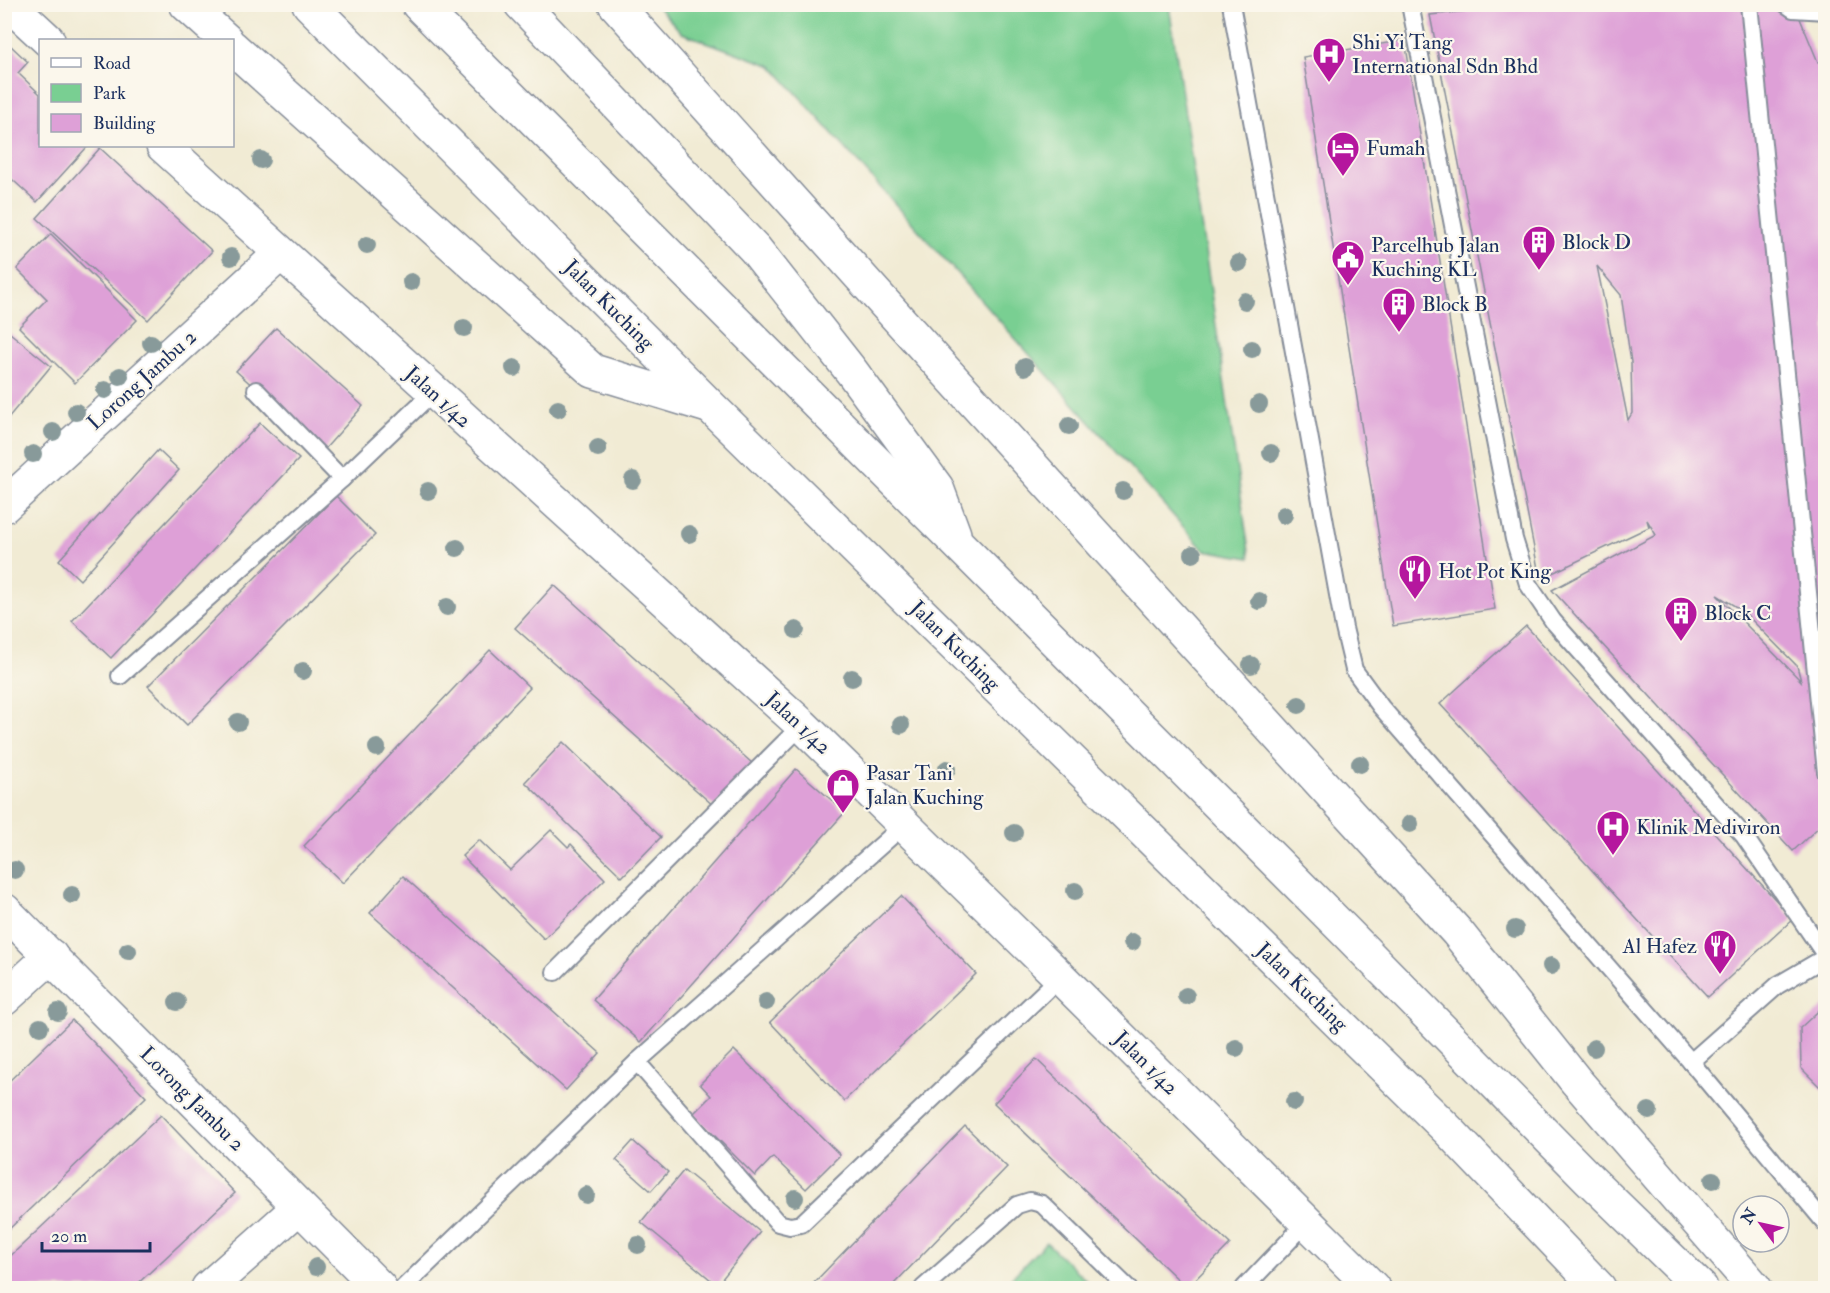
<svg xmlns="http://www.w3.org/2000/svg" width="1830" height="1293" font-family="'IM FELL Double Pica',serif">
<rect width="100%" height="100%" fill="#fbf7ec"/>
<filter id="ink" filterUnits="userSpaceOnUse"><feTurbulence type="fractalNoise" baseFrequency=".0167" numOctaves="2"/><feDisplacementMap in="SourceGraphic" scale="12" xChannelSelector="R" yChannelSelector="G"/><feConvolveMatrix kernelMatrix="1 2 1 2 8 2 1 2 1" color-interpolation-filters="sRGB"/></filter>
<filter id="wash" filterUnits="userSpaceOnUse"><feTurbulence type="fractalNoise" baseFrequency=".008" numOctaves="4" result="noise"/><feDisplacementMap in="SourceGraphic" scale="24" xChannelSelector="R" yChannelSelector="G"/><feGaussianBlur stdDeviation="1.35" result="paint"/><feColorMatrix in="noise" values="0 0 0 0 0 0 0 0 0 0 0 0 0 0 0 0 0 1.4 0 .05"/><feComposite in="paint" operator="in"/></filter>
<g filter="url(#wash)">
<rect width="100%" height="100%" fill="#f1ebd4"/>
<g fill="#79cf92" stroke="#4a7f78" stroke-width="1.5">
<polygon points="656,5 1169,5 1250,558 1204,550 772,66 682,33"/>
<polygon points="1046,1242 1094,1288 1002,1288"/>
</g>
<g id="blocks">
<g fill="#dea0d7" fill-rule="evenodd">
<path d="M1535,4h259l24,58h8v630l-12,2 8,130 -29,27 -241,-261 104,-55 -9,-15 2,7 -109,52 -110,-564zM1597,266l24,29 10,67 1,51 -4,7zM1717,595l26,16 54,55 4,15z"/>
<polygon points="1405,40 1495,609 1393,626 1303,57"/>
<polygon points="10,45 28,62 18,73 40,94 40,146 88,146 37,202 4,172 4,50"/>
<polygon points="100,148 212,251 148,320 37,218"/>
<polygon points="51,234 137,320 75,383 19,327 47,299 17,269"/>
<polygon points="276,328 363,406 324,450 236,371"/>
<polygon points="5,329 51,366 8,418 5,415"/>
<polygon points="260,423 299,459 111,658 72,621"/>
<polygon points="158,450 179,470 80,580 59,560"/>
<polygon points="336,496 375,535 187,725 148,686"/>
<polygon points="554,585 753,764 715,807 515,628"/>
<polygon points="1526,626 1793,919 1708,997 1440,704"/>
<polygon points="490,650 530,688 343,883 304,846"/>
<polygon points="563,742 661,837 622,877 525,782"/>
<polygon points="796,769 845,812 641,1042 593,1000"/>
<polygon points="551,830 568,847 571,844 605,879 544,939 462,856 479,840 510,870"/>
<polygon points="403,876 600,1053 566,1090 370,913"/>
<polygon points="901,896 976,974 844,1101 770,1022"/>
<polygon points="1826,1004 1826,1093 1801,1068 1800,1028"/>
<polygon points="72,1020 146,1097 4,1234 4,1086"/>
<polygon points="734,1050 840,1155 806,1189 773,1157 755,1176 693,1114 711,1096 700,1084"/>
<polygon points="1036,1059 1230,1244 1187,1288 994,1103"/>
<polygon points="161,1115 235,1193 133,1288 4,1288 4,1262"/>
<polygon points="965,1126 1007,1167 890,1288 809,1288"/>
<polygon points="633,1141 668,1172 651,1191 616,1160"/>
<polygon points="684,1170 760,1232 717,1285 641,1222"/>
</g>
</g>
</g>
<g filter="url(#ink)">
<use href="#blocks" fill-opacity="0" stroke="#868d99" stroke-width="1.5"/>
<g fill="none" stroke-linecap="round" stroke-linejoin="round">
<defs>
<g id="service">
<polyline points="1231,4 1344,628 1354,670 1381,707 1691,1062 1826,1224"/>
<polyline points="1410,4 1514,539 1528,584 1553,621 1744,836 1826,956"/>
<polyline points="1749,4 1826,772"/>
<polyline points="1786,4 1793,9 1826,11"/>
<polyline points="342,479 433,392"/>
<polyline points="120,676 342,479 256,390"/>
<polyline points="555,972 802,725"/>
<polyline points="637,1062 778,1223 790,1226 801,1224 1060,977"/>
<polyline points="1691,1062 1778,985 1826,957"/>
<polyline points="403,1288 637,1062 905,824"/>
<polyline points="923,1288 1017,1205 1030,1201 1042,1204 1128,1288"/>
<polyline points="1244,1288 1306,1223"/>
</g>
<g id="minor">
<polyline points="4,506 280,254"/>
<polyline points="4,910 380,1288"/>
<polyline points="4,999 51,956"/>
<polyline points="208,1288 299,1207"/>
</g>
<g id="tertiary">
<polyline points="9,4 48,40"/>
<polyline points="163,146 802,725 1060,977 1373,1288"/>
</g>
<g id="trunk">
<polyline points="186,4 226,40"/>
<polyline points="309,4 712,408 1450,1132 1599,1288"/>
<polyline points="418,4 1345,931 1589,1179 1701,1288"/>
<polyline points="521,4 755,249 852,372 937,488 954,534"/>
<polyline points="615,4 940,365 1457,932 1576,1081 1755,1288"/>
<polyline points="232,47 593,371 708,406"/>
</g>
</defs>
<use href="#service" stroke="#868d99" stroke-width="20"/>
<use href="#minor" stroke="#868d99" stroke-width="36"/>
<use href="#tertiary" stroke="#868d99" stroke-width="36"/>
<use href="#trunk" stroke="#868d99" stroke-width="36"/>
<use href="#service" stroke="#fff" stroke-width="16"/>
<use href="#minor" stroke="#fff" stroke-width="33"/>
<use href="#tertiary" stroke="#fff" stroke-width="33"/>
<use href="#trunk" stroke="#fff" stroke-width="33"/>
</g>
<g fill="#889a9a">
<circle cx="261" cy="160" r="9"/>
<circle cx="367" cy="245" r="9"/>
<circle cx="231" cy="257" r="9"/>
<circle cx="1239" cy="263" r="9"/>
<circle cx="411" cy="282" r="9"/>
<circle cx="1245" cy="301" r="9"/>
<circle cx="464" cy="328" r="9"/>
<circle cx="151" cy="343" r="9"/>
<circle cx="1252" cy="349" r="9"/>
<circle cx="1025" cy="367" r="9"/>
<circle cx="514" cy="368" r="9"/>
<circle cx="120" cy="376" r="9"/>
<circle cx="105" cy="390" r="9"/>
<circle cx="1259" cy="404" r="9"/>
<circle cx="558" cy="409" r="9"/>
<circle cx="76" cy="412" r="9"/>
<circle cx="1069" cy="426" r="9"/>
<circle cx="53" cy="432" r="9"/>
<circle cx="598" cy="448" r="9"/>
<circle cx="1271" cy="453" r="9"/>
<circle cx="33" cy="454" r="9"/>
<circle cx="633" cy="480" r="9"/>
<circle cx="428" cy="491" r="9"/>
<circle cx="1123" cy="491" r="9"/>
<circle cx="1284" cy="515" r="9"/>
<circle cx="689" cy="534" r="9"/>
<circle cx="457" cy="548" r="9"/>
<circle cx="1193" cy="554" r="9"/>
<circle cx="1259" cy="601" r="9"/>
<circle cx="447" cy="607" r="9"/>
<circle cx="796" cy="630" r="9"/>
<circle cx="1251" cy="665" r="9"/>
<circle cx="303" cy="671" r="9"/>
<circle cx="852" cy="678" r="9"/>
<circle cx="1299" cy="705" r="9"/>
<circle cx="238" cy="722" r="9"/>
<circle cx="901" cy="725" r="9"/>
<circle cx="377" cy="748" r="9"/>
<circle cx="1360" cy="764" r="9"/>
<circle cx="947" cy="769" r="9"/>
<circle cx="1410" cy="824" r="9"/>
<circle cx="1014" cy="833" r="9"/>
<circle cx="15" cy="870" r="9"/>
<circle cx="1075" cy="891" r="9"/>
<circle cx="72" cy="895" r="9"/>
<circle cx="1515" cy="929" r="9"/>
<circle cx="1132" cy="942" r="9"/>
<circle cx="128" cy="951" r="9"/>
<circle cx="1551" cy="966" r="9"/>
<circle cx="1186" cy="996" r="9"/>
<circle cx="177" cy="1002" r="9"/>
<circle cx="766" cy="1002" r="9"/>
<circle cx="58" cy="1012" r="9"/>
<circle cx="40" cy="1027" r="9"/>
<circle cx="1236" cy="1048" r="9"/>
<circle cx="1594" cy="1048" r="9"/>
<circle cx="1294" cy="1102" r="9"/>
<circle cx="1649" cy="1111" r="9"/>
<circle cx="1713" cy="1180" r="9"/>
<circle cx="586" cy="1195" r="9"/>
<circle cx="795" cy="1198" r="9"/>
<circle cx="638" cy="1245" r="9"/>
<circle cx="316" cy="1267" r="9"/>
</g>
</g>
<defs>
<symbol id="hospital-pin" viewBox="-11 -11 22 30"><path d="M0 17L-7.5 6A9.5 9.5 0 1 1 7.5 6Z" fill="#b5179e" stroke="#fbf7ec"/><path d="M-5-5h3v3.5h4V-5h3V5h-3V1.5h-4V5h-3Z" fill="#fff"/></symbol>
<symbol id="hotel-pin" viewBox="-11 -11 22 30"><path d="M0 17L-7.5 6A9.5 9.5 0 1 1 7.5 6Z" fill="#b5179e" stroke="#fbf7ec"/><path d="M-6-4.5h1.5V1H6V5H4.5V3h-9V5H-6ZM-4 0a1.8 1.8 0 1 1 3.6 0ZM.5 0V-2.5h3Q6-2.5 6 0Z" fill="#fff"/></symbol>
<symbol id="building-pin" viewBox="-11 -11 22 30"><path d="M0 17L-7.5 6A9.5 9.5 0 1 1 7.5 6Z" fill="#b5179e" stroke="#fbf7ec"/><path d="M-4-6H4V6H1V3H-1V6H-4ZM-2.5-4.3h1.7v1.8h-1.7ZM.8-4.3h1.7v1.8H.8ZM-2.5-1h1.7V.8h-1.7ZM.8-1h1.7V.8H.8Z" fill="#fff"/></symbol>
<symbol id="civic-pin" viewBox="-11 -11 22 30"><path d="M0 17L-7.5 6A9.5 9.5 0 1 1 7.5 6Z" fill="#b5179e" stroke="#fbf7ec"/><path d="M-.6-6.5H3V-4.5H.6V-3L4-1V1h2V6H-6V1h2V-1L-.6-3ZM-1.2 2.5V6h2.4V2.5Z" fill="#fff"/></symbol>
<symbol id="restaurant-pin" viewBox="-11 -11 22 30"><path d="M0 17L-7.5 6A9.5 9.5 0 1 1 7.5 6Z" fill="#b5179e" stroke="#fbf7ec"/><path d="M-5-6h1v4h1v-4h1v4h1v-4h1v5L-1.5 .5V6h-2V.5L-5-1ZM5-6V6H3V1.5H1.5Q1.5-4 5-6Z" fill="#fff"/></symbol>
<symbol id="shop-pin" viewBox="-11 -11 22 30"><path d="M0 17L-7.5 6A9.5 9.5 0 1 1 7.5 6Z" fill="#b5179e" stroke="#fbf7ec"/><path d="M-5-2.5h2.3a2.7 3.5 0 0 1 5.4 0H5L5.5 6h-11ZM-1.5-2.5h3a1.5 2.3 0 0 0-3 0Z" fill="#fff"/></symbol>
</defs>
<g fill-rule="evenodd">
<use href="#hospital-pin" x="1310" y="35" width="38" height="52"/>
<use href="#hotel-pin" x="1324" y="129" width="38" height="52"/>
<use href="#building-pin" x="1520" y="223" width="38" height="52"/>
<use href="#civic-pin" x="1329" y="238" width="38" height="52"/>
<use href="#building-pin" x="1380" y="285" width="38" height="52"/>
<use href="#restaurant-pin" x="1396" y="552" width="38" height="52"/>
<use href="#building-pin" x="1662" y="594" width="38" height="52"/>
<use href="#shop-pin" x="824" y="766" width="38" height="52"/>
<use href="#hospital-pin" x="1594" y="808" width="38" height="52"/>
<use href="#restaurant-pin" x="1701" y="927" width="38" height="52"/>
</g>
<g text-anchor="middle" dominant-baseline="central" stroke-width="4.5" stroke-linejoin="round" paint-order="stroke">
<g font-size="21" fill="#1b2f5e" stroke="#fbf7ec" text-anchor="start">
<text x="1352" y="42">Shi Yi Tang<tspan x="1352" dy="24">International Sdn Bhd</tspan></text>
<text x="1366" y="148">Fumah</text>
<text x="1562" y="242">Block D</text>
<text x="1371" y="245">Parcelhub Jalan<tspan x="1371" dy="24">Kuching KL</tspan></text>
<text x="1422" y="304">Block B</text>
<text x="1438" y="571">Hot Pot King</text>
<text x="1704" y="613">Block C</text>
<text x="866" y="773">Pasar Tani<tspan x="866" dy="24">Jalan Kuching</tspan></text>
<text x="1636" y="827">Klinik Mediviron</text>
<text x="1697" y="946" text-anchor="end">Al Hafez</text>
</g>
<g font-size="21" fill="#1b2f5e" stroke="#fbf7ec">
<text transform="translate(609 305) rotate(45)">Jalan Kuching</text>
<text transform="translate(142 380) rotate(-42)">Lorong Jambu 2</text>
<text transform="translate(438 397) rotate(42)">Jalan 1/42</text>
<text transform="translate(955 646) rotate(45)">Jalan Kuching</text>
<text transform="translate(798 723) rotate(43)">Jalan 1/42</text>
<text transform="translate(1302 987) rotate(44)">Jalan Kuching</text>
<text transform="translate(1146 1063) rotate(45)">Jalan 1/42</text>
<text transform="translate(192 1099) rotate(45)">Lorong Jambu 2</text>
</g>
</g>
<rect width="1830" height="1293" fill="none" stroke="#fbf7ec" stroke-width="24"/>
<rect x="39" y="39" width="195" height="108" fill="#fbf7ec" stroke="#a1a7b3" stroke-width="1.5"/>
<rect x="51" y="58" width="30" height="9" fill="#ffffff" stroke="#a1a7b3" stroke-width="1.5"/>
<text x="93" y="69" font-size="18" fill="#1b2f5e">Road</text>
<rect x="51" y="84" width="30" height="18" fill="#79cf92" stroke="#a1a7b3" stroke-width="1.5"/>
<text x="93" y="99" font-size="18" fill="#1b2f5e">Park</text>
<rect x="51" y="114" width="30" height="18" fill="#dea0d7" stroke="#a1a7b3" stroke-width="1.5"/>
<text x="93" y="129" font-size="18" fill="#1b2f5e">Building</text>
<g transform="translate(1761 1224) rotate(303)"><circle r="28" fill="#fbf7ec" stroke="#a1a7b3" stroke-width="1.5"/>
<path d="M0-4.5L10 22L0 15L-10 22Z" fill="#b5179e"/>
<text y="-9" font-size="16" font-weight="bold" text-anchor="middle" fill="#1b2f5e">N</text>
</g>
<path d="M42 1242v9h108v-9" fill="none" stroke="#1b2f5e" stroke-width="3"/>
<text x="51" y="1242" font-size="18" fill="#1b2f5e" stroke="#fbf7ec" stroke-width="4.5" paint-order="stroke">20 m</text>
</svg>
